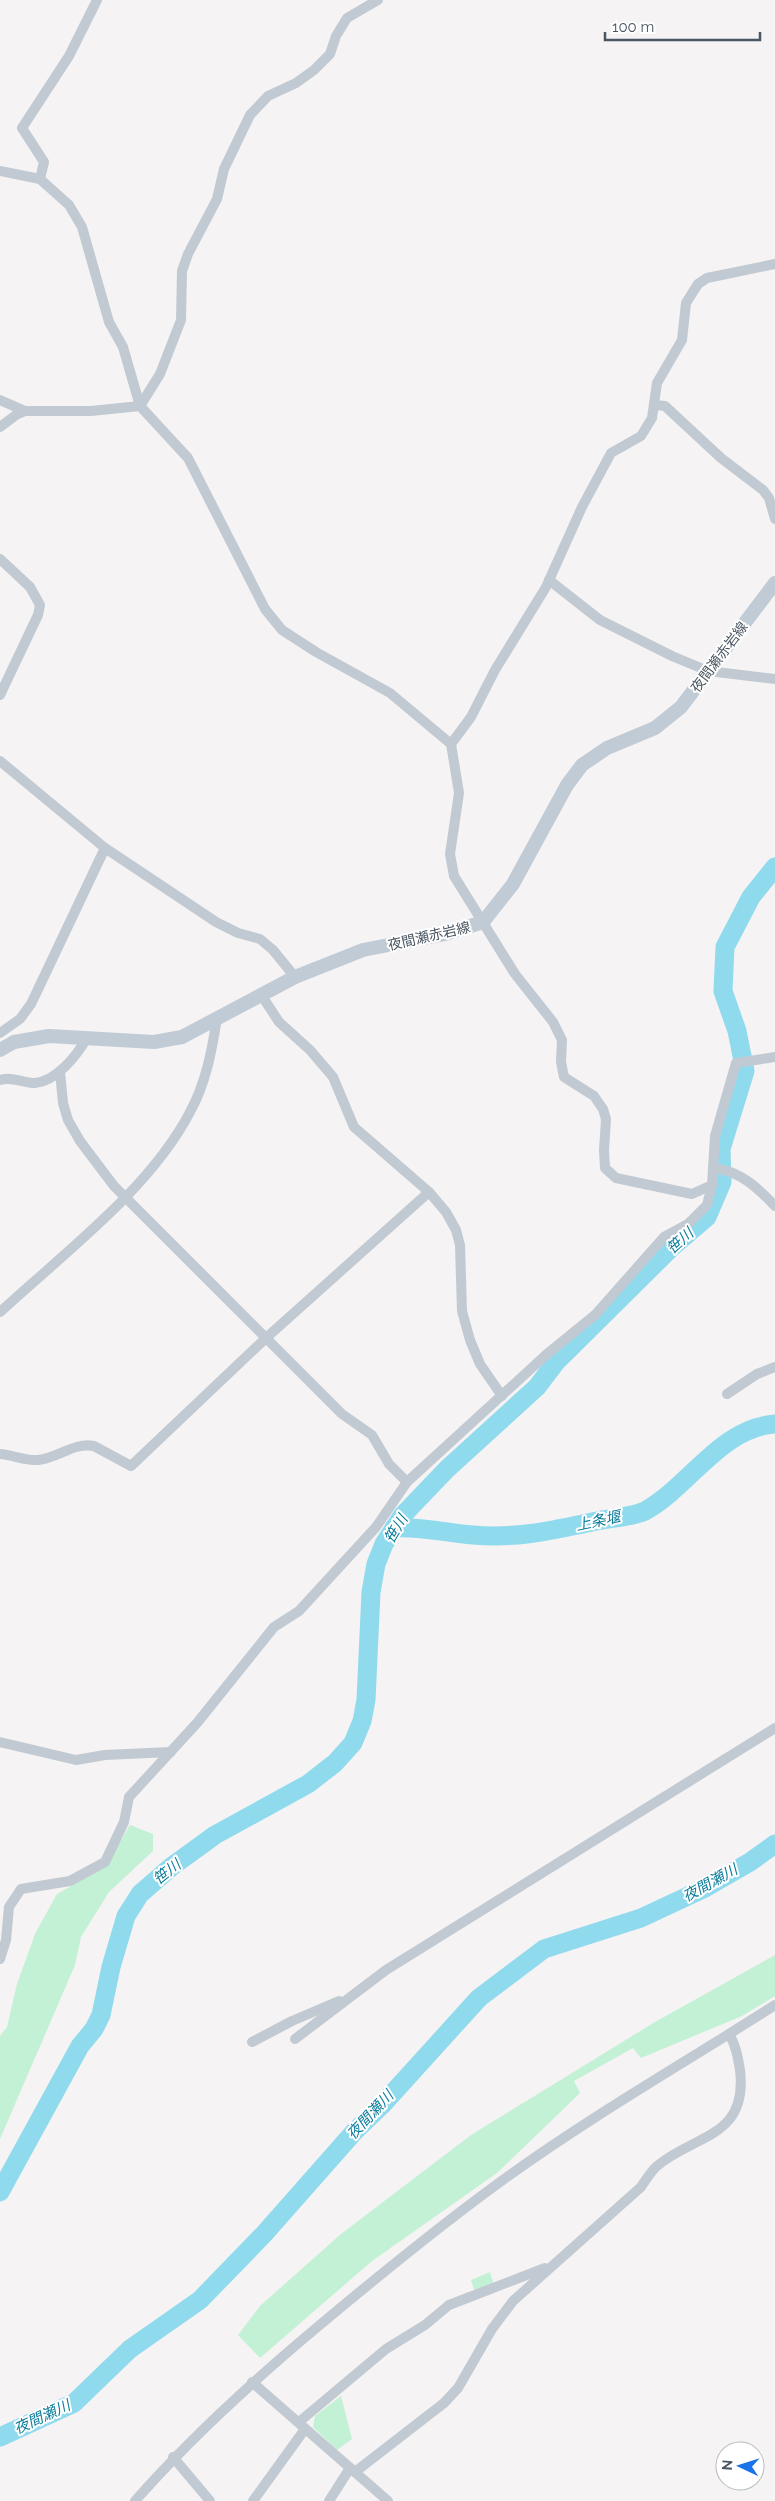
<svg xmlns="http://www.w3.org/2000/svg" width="775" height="2501" font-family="Raleway,'Noto Sans JP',sans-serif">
<rect width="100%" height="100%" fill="#f5f3f3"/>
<g fill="#c3f1d5">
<polygon points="130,1825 153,1834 153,1851 109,1892 81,1937 75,1965 0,2139 0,2036 7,2027 17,1984 35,1934 57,1894 105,1867"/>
<polygon points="775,1955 775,1996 742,2016 641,2058 633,2048 574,2081 580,2093 497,2173 372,2261 260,2358 238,2335 260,2306 341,2234 471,2135 655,2022"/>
<polygon points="490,2272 494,2286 475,2292 471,2280"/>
<polygon points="341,2396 352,2439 337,2450 313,2427 315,2416"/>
</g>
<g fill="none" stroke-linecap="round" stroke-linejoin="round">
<g stroke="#90daee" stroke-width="19">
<path d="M394,1528c26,-2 53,5 79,7 45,4 80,-5 124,-14 14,-3 35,-4 48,-10 45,-25 75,-83 130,-87"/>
<polyline points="0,2192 80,2046 94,2029 101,2015 111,1967 126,1916 140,1894 171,1867 215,1835 308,1784 335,1763 353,1743 362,1721 366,1700 371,1592 376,1564 384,1544 402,1516 447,1469 537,1387 556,1362 672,1247 707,1217 722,1182 721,1149 745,1071 737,1031 723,991 725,947 751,897 775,867"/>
<polyline points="0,2437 74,2403 130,2349 200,2300 264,2234 354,2132 382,2105 479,1998 544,1949 641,1918 703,1889 750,1862 775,1844"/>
</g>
<g stroke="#c1cad2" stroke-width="10">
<polyline points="0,171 40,179 69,205 82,227 109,322 123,347 140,406 188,458 265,609 282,630 316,652 390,693 451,744 459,793 450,854 454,876 515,974 553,1022 562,1040 561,1062 564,1077 594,1096 603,1109 606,1119 604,1150 605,1168 616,1178 692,1194 712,1185"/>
<polyline points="40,179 44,162 22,128 69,56 97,0"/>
<polyline points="0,400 25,411"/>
<polyline points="655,405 665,406 721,458 763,490 769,498 775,519"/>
<polyline points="140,406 160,374 181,320 182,271 188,254 217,199 224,169 250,115 268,96 296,83 314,70 330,54 336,36 347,18 378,0"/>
<polyline points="0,427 16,415 25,411 91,411 140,406"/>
<polyline points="0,559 30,587 40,605 38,615 0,695"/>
<polyline points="549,580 600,620 672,656 708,671 775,679"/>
<polyline points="451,744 471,717 495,670 546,587 582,507 611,453 641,436 652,418 657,383 682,340 686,303 698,284 707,278 775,264"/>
<polyline points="0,761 105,848 216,922 238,933 260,939 273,950 295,977"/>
<polyline points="262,996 279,1022 310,1050 333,1077 354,1127 429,1192 446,1212 456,1230 460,1245 462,1311 470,1340 480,1364 502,1396"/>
<polyline points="0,1033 20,1019 31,1004 105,848"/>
<polyline points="60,1072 63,1103 68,1120 80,1141 114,1186 342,1414 372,1435 389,1464 407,1482"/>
<path d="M0,1080c12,-4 23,3 35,3 22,-2 42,-28 52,-45"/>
<path d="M713,1168c27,3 44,19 62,38"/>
<path d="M0,1312c64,-59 150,-123 190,-200 16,-29 22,-62 27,-94"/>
<polyline points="727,1394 757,1374 775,1367"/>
<path d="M0,1454c13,1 26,7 38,6 20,-2 36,-18 56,-14l37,20 135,-128 163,-146"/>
<polyline points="0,1742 76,1760 105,1755 171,1752"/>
<polyline points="0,1959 6,1940 9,1907 21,1889 70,1881 105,1862 124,1822 129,1797 197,1723 274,1627 299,1611 376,1527 407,1482 547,1354 595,1315 664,1237 688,1224 707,1205 712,1185 715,1136 736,1063 775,1057"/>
<polyline points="295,2039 386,1970 775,1728"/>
<polyline points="252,2042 292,2021 339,2001"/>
<polyline points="252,2382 388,2501"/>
<polyline points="299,2422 386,2349 425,2325 449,2305 545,2268"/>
<polyline points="173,2457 210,2501"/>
<path d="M355,2472l89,-69 14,-15 34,-59 21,-28 128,-114c5,-7 10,-16 16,-21 38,-32 91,-28 83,-96 -2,-12 -4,-25 -11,-36"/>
<path d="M135,2501c57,-65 120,-122 186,-177 61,-51 122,-101 186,-147 86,-62 179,-115 268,-172"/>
<polyline points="253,2501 305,2429"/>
<polyline points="329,2501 350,2468"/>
</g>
<polyline stroke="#c1cbd6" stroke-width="14" points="0,1050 14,1042 49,1036 154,1042 182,1037 295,977 363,950 445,934 483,922 513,884 567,785 582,765 607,748 655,728 681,707 775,583"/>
</g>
<g text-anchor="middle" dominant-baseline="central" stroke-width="4" stroke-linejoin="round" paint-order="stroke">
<g font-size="14" fill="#4a5661" stroke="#fff">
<text transform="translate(719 657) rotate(-53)">夜間瀬赤岩線</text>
<text transform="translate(429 936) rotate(-13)">夜間瀬赤岩線</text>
</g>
<g font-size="15" font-style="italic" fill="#0c7c9b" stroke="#fff">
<text transform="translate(680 1241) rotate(-42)">笹川</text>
<text transform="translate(598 1521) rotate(-12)">上条堰</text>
<text transform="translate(396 1529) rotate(-59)">笹川</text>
<text transform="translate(167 1872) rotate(-38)">笹川</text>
<text transform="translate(710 1883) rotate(-29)">夜間瀬川</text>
<text transform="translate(370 2115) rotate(-47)">夜間瀬川</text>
<text transform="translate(42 2417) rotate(-25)">夜間瀬川</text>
</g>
</g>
<g transform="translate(740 2466) rotate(274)"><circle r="24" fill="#ffffff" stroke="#b7bbc0"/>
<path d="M0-4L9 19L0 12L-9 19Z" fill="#1a73e8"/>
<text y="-8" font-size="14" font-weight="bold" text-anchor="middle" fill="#4a5661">N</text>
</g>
<path d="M605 32v8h155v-8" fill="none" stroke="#4a5661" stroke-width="2.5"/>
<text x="612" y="32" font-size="15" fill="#4a5661" stroke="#ffffff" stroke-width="4" paint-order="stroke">100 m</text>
</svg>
